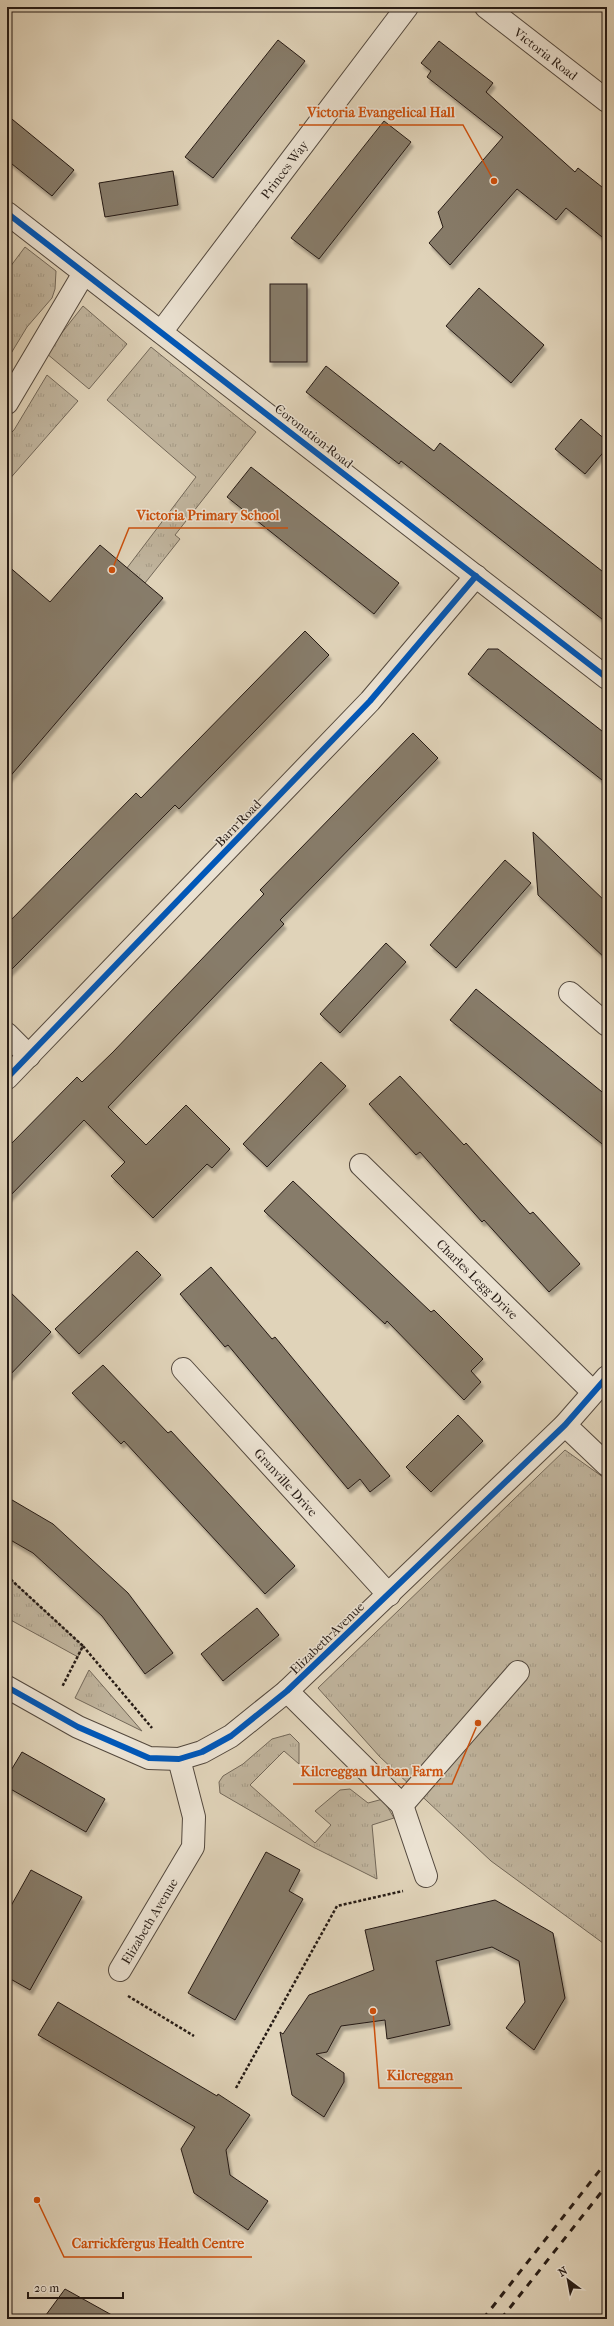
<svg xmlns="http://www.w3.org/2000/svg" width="614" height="2326" font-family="'IM FELL French Canon',serif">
<defs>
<pattern id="grass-tufts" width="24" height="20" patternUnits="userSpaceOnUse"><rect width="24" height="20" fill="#c0b49d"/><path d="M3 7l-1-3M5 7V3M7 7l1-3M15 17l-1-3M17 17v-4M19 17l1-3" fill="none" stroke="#a59a86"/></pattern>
<filter id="shadow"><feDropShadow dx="2.5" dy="4.5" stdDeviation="1" flood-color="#0004"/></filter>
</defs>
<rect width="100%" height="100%" fill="#e0d3b9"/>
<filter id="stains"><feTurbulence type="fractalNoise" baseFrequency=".005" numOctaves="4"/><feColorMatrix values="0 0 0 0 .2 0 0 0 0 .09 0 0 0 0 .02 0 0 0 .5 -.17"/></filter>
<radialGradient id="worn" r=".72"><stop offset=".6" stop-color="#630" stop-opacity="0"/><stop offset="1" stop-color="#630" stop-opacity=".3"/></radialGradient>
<g fill="url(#grass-tufts)" stroke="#736859">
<polygon points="25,247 56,271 55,289 52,298 27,327 7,360 7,271"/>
<polygon points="83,306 127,344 89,389 46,353"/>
<polygon points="151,347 256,432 175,535 180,539 145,583 127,568 196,477 107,400"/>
<polygon points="47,375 78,401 7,482 7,437 14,430"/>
<polygon points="565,1450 607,1480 607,1946 491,1861 380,1757 318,1688"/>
<polygon points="7,1576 83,1646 78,1657 7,1618"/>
<polygon points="89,1670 142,1731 75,1698"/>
<polygon points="290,1734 299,1743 299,1764 284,1751 250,1785 315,1843 331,1825 315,1811 340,1790 350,1789 368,1803 383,1799 394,1818 372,1825 377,1879 313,1847 220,1793 219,1782 223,1776 243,1764 272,1739"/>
</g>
<g fill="#877b6a" stroke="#261b15" filter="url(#shadow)">
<polygon points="278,40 305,61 213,178 185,157"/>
<polygon points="439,41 493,83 486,92 575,172 578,168 607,191 607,241 566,208 556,220 517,189 450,265 429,243 443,227 438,212 503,137 427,77 431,71 421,63"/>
<polygon points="7,115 74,170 52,196 7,160"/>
<polygon points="384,121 411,142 319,259 291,238"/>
<polygon points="173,171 178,205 105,217 99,183"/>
<rect x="270" y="284" width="37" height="78"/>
<polygon points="479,288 544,345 511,383 446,326"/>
<polygon points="326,366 434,451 440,443 607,575 607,623 401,461 399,464 306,392"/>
<polygon points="581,419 607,441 607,448 585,474 555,449"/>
<polygon points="251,467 399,583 374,614 227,497"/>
<polygon points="100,545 163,598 7,780 7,565 50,602"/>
<polygon points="305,631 329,655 179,809 175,805 7,974 7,924 136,793 141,798"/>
<polygon points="488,649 498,649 607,735 607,784 468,674"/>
<polygon points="413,733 438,758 280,920 284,924 108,1107 146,1145 186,1105 230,1149 212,1168 207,1164 153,1218 111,1176 125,1162 84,1120 7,1199 7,1148 77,1077 82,1082 113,1052 264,894 260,890"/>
<polygon points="533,832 607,903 607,960 538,895"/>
<polygon points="505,860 531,883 456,968 430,945"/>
<polygon points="386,943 406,962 340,1033 320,1014"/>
<polygon points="476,989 607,1096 607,1148 450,1020"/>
<polygon points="321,1062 346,1086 267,1167 243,1144"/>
<polygon points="400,1076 464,1145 466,1143 530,1214 533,1212 580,1264 549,1292 484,1220 482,1222 420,1152 416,1155 369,1104"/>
<polygon points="293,1181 431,1312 434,1310 483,1359 471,1371 481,1382 464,1400 387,1321 385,1324 264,1211"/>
<polygon points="137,1251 161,1275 79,1354 55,1329"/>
<polygon points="211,1267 272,1339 275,1337 390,1476 370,1492 360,1479 348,1489 228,1345 225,1347 180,1294"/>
<polygon points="7,1289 51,1332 7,1378"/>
<polygon points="103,1365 168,1433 171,1431 295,1566 265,1594 124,1441 121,1444 72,1393"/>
<polygon points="458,1415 483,1441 431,1492 406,1467"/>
<polygon points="7,1497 53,1524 128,1593 173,1653 145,1674 102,1616 33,1553 7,1538"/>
<polygon points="257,1608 279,1635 223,1681 201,1654"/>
<polygon points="22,1752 105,1799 86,1832 7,1787 7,1777"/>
<polygon points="266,1852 300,1870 289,1891 303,1899 235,2020 188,1993"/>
<polygon points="31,1870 82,1897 30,1990 7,1977 7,1913"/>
<polygon points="495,1900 553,1933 565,1998 534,2050 506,2028 525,2002 519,1961 492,1947 436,1961 450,2025 387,2039 385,2020 341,2026 327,2052 316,2054 344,2073 344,2082 324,2117 292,2095 280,2032 283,2034 309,1995 374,1970 365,1930"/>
<polygon points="58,2002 217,2096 218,2094 250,2115 226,2150 230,2175 268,2201 248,2230 194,2193 181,2149 195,2127 38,2035"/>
<polygon points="65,2289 119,2319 43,2319"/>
</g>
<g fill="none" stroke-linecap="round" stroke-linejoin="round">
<defs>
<g id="minor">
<path id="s1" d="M486,7l121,94"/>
<polyline points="7,213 607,678"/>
<path id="s2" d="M161,332l246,-325"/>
<polyline points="7,403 84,273"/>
<polyline points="570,993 607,1025"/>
<polyline points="7,1034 29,1056"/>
<polyline points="7,1078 370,701 476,576"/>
<path id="s3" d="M361,1165l232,227"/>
<path id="s4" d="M183,1369l206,226"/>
<polyline points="565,1425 607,1465"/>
<polyline points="7,1687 78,1727 149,1758 179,1759 202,1752 231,1736 287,1691 565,1425 607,1377"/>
<polyline points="287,1691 402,1805 426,1876"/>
<polyline points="402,1805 518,1672"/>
<path id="s5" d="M120,1970l73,-123 1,-30 -15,-58"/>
</g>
</defs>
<use href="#minor" stroke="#54493e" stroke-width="24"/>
<g stroke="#261b15" stroke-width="2.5" stroke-dasharray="3 2" stroke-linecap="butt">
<polyline points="7,1576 83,1646 62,1687"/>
<polyline points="83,1646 152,1728"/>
<polyline points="128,1996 194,2036"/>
<polyline points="236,2088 337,1906 403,1891"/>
</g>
<use href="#minor" stroke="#ebe2d2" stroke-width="22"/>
<g stroke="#261b15" stroke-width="3" stroke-dasharray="7 7" stroke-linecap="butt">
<polyline points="483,2319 607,2161"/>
<polyline points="501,2319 607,2185"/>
</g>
<defs>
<g id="cycleway">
<polyline points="7,213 607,678"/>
<polyline points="7,1078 370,701 476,576"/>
<polyline points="7,1687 78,1727 149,1758 179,1759 202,1752 231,1736 287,1691 565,1425 607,1377"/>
</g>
</defs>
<use href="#cycleway" stroke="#ebe2d2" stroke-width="8"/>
<use href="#cycleway" stroke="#0057b8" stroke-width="6"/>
</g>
<g text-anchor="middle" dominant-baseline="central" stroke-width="3" stroke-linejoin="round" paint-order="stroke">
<g font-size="13" fill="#261b15" stroke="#ebe2d2">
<text stroke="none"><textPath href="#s1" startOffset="76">Victoria Road</textPath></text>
<text stroke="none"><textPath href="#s2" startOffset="204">Princes Way</textPath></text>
<text transform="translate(314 436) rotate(38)">Coronation Road</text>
<text transform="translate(238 823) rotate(-46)">Barn Road</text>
<text stroke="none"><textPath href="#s3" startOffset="163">Charles Legg Drive</textPath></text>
<text stroke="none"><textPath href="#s4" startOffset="153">Granville Drive</textPath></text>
<text transform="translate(327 1638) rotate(-44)">Elizabeth Avenue</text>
<text stroke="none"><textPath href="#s5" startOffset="57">Elizabeth Avenue</textPath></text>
</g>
</g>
<path fill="none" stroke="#cb500d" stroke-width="1.5" d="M494 181L463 125H299M112 570L129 528H288M478 1723L452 1784H293M373 2011L379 2088H462M37 2200L64 2257H252"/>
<g fill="#cb500d" stroke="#ebe2d2" stroke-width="1.5">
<circle cx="494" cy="181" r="4"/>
<circle cx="112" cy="570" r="4"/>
<circle cx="478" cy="1723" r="4"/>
<circle cx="373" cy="2011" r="4"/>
<circle cx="37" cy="2200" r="4"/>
</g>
<g font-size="14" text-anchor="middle" font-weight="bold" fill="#cb500d" stroke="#ebe2d2" stroke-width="3" stroke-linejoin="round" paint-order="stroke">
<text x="381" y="117">Victoria Evangelical Hall</text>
<text x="208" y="520">Victoria Primary School</text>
<text x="372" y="1776">Kilcreggan Urban Farm</text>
<text x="420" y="2080">Kilcreggan</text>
<text x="158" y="2248">Carrickfergus Health Centre</text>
</g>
<rect width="614" height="2326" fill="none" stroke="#e0d3b9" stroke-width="24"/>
<rect x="8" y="8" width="598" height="2310" fill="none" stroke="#261b15" stroke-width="2"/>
<rect x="12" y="12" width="590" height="2302" fill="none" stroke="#261b15"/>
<g transform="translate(568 2280) rotate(328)" stroke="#ebe2d2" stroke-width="3" paint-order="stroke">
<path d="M0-3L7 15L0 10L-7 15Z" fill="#261b15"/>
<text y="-6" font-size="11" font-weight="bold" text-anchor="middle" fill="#261b15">N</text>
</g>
<path d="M28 2292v6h95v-6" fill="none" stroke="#261b15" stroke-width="2"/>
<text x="34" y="2292" font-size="12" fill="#261b15" stroke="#ebe2d2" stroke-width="3" paint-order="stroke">20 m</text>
<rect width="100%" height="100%" filter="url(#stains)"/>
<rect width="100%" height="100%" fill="url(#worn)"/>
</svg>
